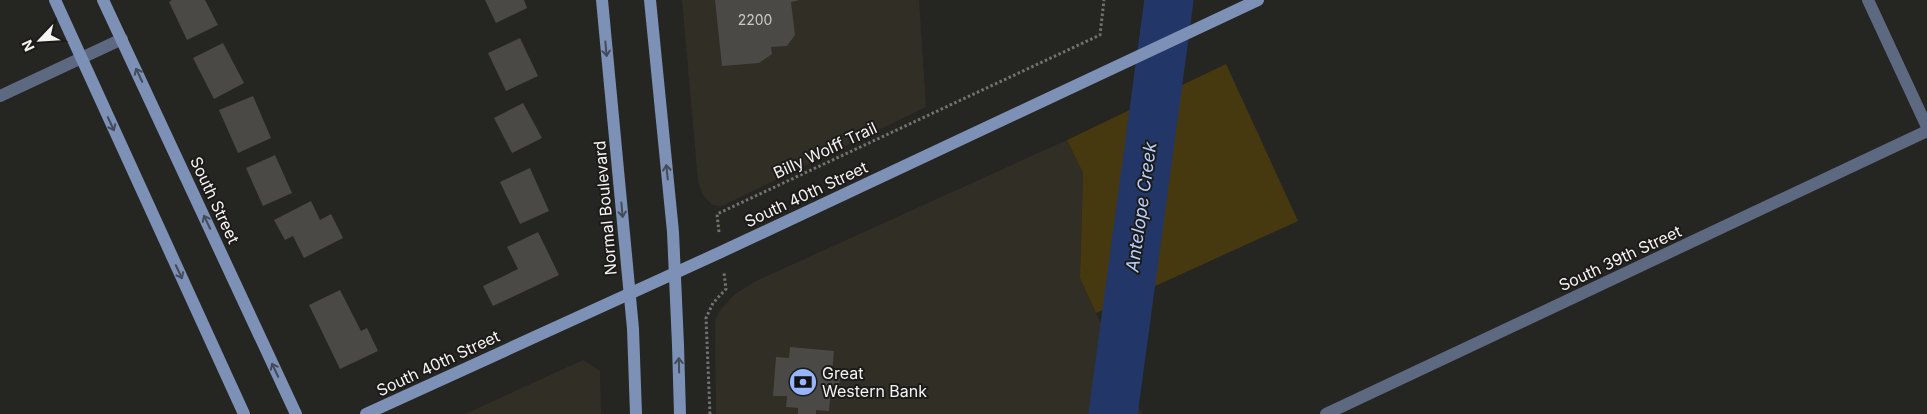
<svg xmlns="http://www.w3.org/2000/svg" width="1927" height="414" font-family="Inter,sans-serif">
<rect width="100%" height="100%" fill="#252522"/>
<g fill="#312e26">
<polygon points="682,0 919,0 926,107 722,206 712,205 703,195 698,181"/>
<polygon points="1067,140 1083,173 1080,278 1142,414 716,414 715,321 720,310 735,294 758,280"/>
<polygon points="583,360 600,371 601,414 465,414"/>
</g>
<polygon fill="#47390f" points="1226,64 1298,221 1096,313 1080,278 1083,173 1067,140"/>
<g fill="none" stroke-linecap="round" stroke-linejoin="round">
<polyline stroke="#223768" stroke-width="49" points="1113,414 1169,0"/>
</g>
<g fill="#4a4946">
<polygon points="172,0 205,0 218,25 187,40 169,2"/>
<polygon points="485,0 524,0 527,8 496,23"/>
<polygon points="715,0 800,0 791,2 795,35 787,46 771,47 772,54 759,63 722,66"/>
<polygon points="520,38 538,76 506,91 488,53"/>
<polygon points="223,43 244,83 214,99 193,58"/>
<polygon points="253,96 271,138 238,153 219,110"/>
<polygon points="523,103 542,138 512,153 494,118"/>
<polygon points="275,155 292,193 263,206 246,168"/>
<polygon points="530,168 549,211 520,224 500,182"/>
<polygon points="311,201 320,220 331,214 343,238 304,258 293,236 285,240 274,220"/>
<polygon points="538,232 559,275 493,306 483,286 518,269 507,247"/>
<polygon points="340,290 361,331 367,328 378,351 340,369 309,305"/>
<polygon points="790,347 834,351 832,374 840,375 839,390 831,389 829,411 816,410 816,414 798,414 798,408 786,407 787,396 773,396 776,357 789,358"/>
</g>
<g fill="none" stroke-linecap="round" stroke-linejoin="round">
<g stroke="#727270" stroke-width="3" stroke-dasharray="2.5 2.5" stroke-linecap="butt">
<polyline points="719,232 717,214 1100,35 1104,0"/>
<polyline points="710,414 706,318 713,303 726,289 724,273"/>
</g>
<g stroke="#5d6981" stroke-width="12">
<polyline points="1868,0 1927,127"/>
<polyline points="0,96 122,39"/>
<polyline points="1326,414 1927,131"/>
</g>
<g stroke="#7d90b6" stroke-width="12">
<polyline points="55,0 244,414"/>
<polyline points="103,0 296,414"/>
<polyline points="602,0 633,329 636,414"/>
<polyline points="650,0 673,232 678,345 680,414"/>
<polyline points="366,414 721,252 1258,0"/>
</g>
</g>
<defs><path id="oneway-shaft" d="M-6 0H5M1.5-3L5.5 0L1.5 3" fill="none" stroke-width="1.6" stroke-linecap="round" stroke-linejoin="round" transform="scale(1.25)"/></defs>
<g stroke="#434a58">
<use href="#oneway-shaft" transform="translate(606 49) rotate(85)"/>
<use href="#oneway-shaft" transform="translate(139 75) rotate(-115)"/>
<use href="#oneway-shaft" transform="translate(111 124) rotate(65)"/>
<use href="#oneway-shaft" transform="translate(667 172) rotate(-96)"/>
<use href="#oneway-shaft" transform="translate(622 210) rotate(85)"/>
<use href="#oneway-shaft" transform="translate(207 222) rotate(-115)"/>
<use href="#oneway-shaft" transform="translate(179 272) rotate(65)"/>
<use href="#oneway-shaft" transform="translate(679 365) rotate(-91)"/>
<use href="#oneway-shaft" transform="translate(275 370) rotate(-115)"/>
</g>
<defs>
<symbol id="bank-disc" viewBox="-11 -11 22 22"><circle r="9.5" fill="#95b6fd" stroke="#1c1b19"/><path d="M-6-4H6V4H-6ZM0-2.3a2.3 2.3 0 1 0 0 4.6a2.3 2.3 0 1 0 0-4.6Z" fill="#111"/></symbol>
</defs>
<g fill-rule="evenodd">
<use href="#bank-disc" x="787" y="366" width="32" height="32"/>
</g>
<g text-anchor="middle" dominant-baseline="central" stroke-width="4" stroke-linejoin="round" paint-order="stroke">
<g font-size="14" fill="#cac9c8">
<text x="755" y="19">2200</text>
</g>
<g font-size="16" fill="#f5f4f3" stroke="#1c1b19">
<text transform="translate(825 150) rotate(-25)">Billy Wolff Trail</text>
<text transform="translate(806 194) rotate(-25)">South 40th Street</text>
<text transform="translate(215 200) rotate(65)">South Street</text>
<text transform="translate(605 208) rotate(-95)">Normal Boulevard</text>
<text transform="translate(1620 258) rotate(-25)">South 39th Street</text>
<text transform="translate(438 363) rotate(-25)">South 40th Street</text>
</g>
<g font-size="16" fill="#f5f4f3" stroke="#1c1b19" text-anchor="start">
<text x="822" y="373">Great<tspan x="822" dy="18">Western Bank</tspan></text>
</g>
<g font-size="18" font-style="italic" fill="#b7cfff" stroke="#1c1b19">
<text transform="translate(1141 207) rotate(-82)">Antelope Creek</text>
</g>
</g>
<g transform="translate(40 40) rotate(245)" stroke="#1c1b19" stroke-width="4" paint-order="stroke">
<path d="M0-4L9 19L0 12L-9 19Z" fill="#f5f4f3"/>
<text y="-8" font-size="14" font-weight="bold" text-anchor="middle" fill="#f5f4f3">N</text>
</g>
</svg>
